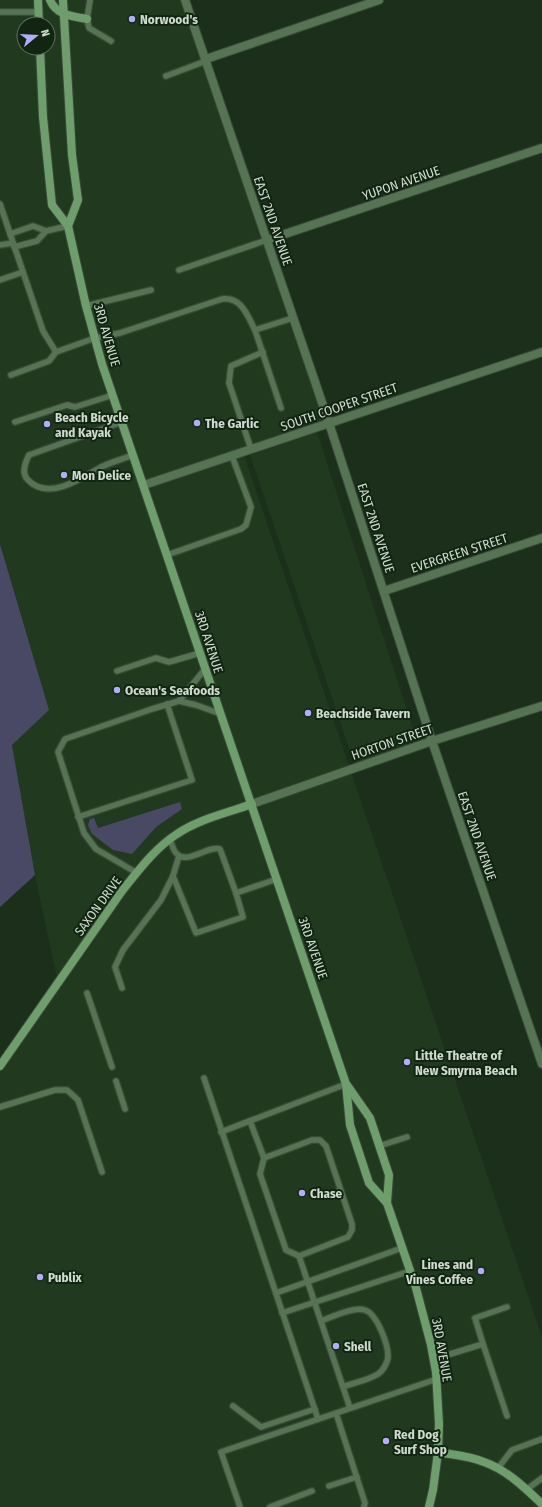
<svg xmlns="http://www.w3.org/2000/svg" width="542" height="1507" font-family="'Fira Sans Condensed',sans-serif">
<rect width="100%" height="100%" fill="#1c2f1b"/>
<g fill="#20391f" fill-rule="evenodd">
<path d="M0,0h185l144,423 -86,29 299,885v170h-542v-441l58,-83 -23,-108 -23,-130 37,-35 -49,-166zM24,24h24v24h-24z"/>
<polygon points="317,432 417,741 354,763 250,455"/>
</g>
<g fill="#4a4965">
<polygon points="0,544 49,710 12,745 35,875 0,907"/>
<polygon points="180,802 182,809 156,827 132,854 113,850 92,834 88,825 90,819 94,818 98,828"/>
</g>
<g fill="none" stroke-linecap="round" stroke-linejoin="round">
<defs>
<g id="lane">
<polyline points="90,0 87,19 89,28 111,41"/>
<polyline points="0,12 38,12"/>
<polyline points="166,76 206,61"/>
<path d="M0,204l43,127 13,21 39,-14 25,-5 102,-34c20,-2 25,16 33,31l38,-12"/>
<polyline points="10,234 33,226 46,231 68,226"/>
<polyline points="0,245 13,243"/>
<polyline points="14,247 37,241 46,231"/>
<polyline points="179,270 267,240"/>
<polyline points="0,280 23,272"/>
<polyline points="86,306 151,290"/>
<polyline points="255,330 281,408"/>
<polyline points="11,375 49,361 56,352"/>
<polyline points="15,422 67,405 75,407 113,395"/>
<path d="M122,422l-93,33c-4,8 -8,18 -1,25 20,21 53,-1 73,-13 10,-5 22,-8 32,-12"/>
<polyline points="251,449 229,383 231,366 263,352"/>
<polyline points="167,555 241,529 246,525 251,507 232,456"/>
<polyline points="205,669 179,701 196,705 221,714"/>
<polyline points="117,671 156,658 169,662 200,653"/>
<polyline points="78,817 192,780 167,704"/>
<path d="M170,839c2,5 3,12 7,15 11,11 31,-9 43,-5l16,44 7,24 -47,16 -23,-57"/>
<polyline points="137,873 96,849 84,833 58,752 65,739 152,709 179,701"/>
<polyline points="236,893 277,879"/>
<polyline points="122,988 115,967 123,950 161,900 173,876 179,856"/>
<polyline points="87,993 112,1067"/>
<polyline points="204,1078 318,1419"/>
<polyline points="116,1081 125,1109"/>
<polyline points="0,1107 55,1090 67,1090 78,1100 102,1172"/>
<polyline points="250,1121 264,1158 312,1140 320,1140 326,1146 352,1224 352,1230 348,1237 299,1256 350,1408"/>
<polyline points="221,1132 346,1084"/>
<polyline points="379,1146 407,1137"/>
<polyline points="264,1158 260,1174 286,1250 299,1256"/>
<polyline points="276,1293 402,1248"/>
<polyline points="282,1313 410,1271"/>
<path d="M321,1321c11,-4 33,-15 44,-11 12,4 23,34 23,46 0,6 -5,15 -10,18 -9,6 -25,9 -35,13"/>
<polyline points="483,1344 507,1416"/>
<polyline points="434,1359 483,1344 475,1318 507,1307"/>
<polyline points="233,1406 261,1427 315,1409"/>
<polyline points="336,1413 365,1503 364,1507"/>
<polyline points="498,1468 512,1450 542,1439"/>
<polyline points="329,1486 357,1477"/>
<polyline points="526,1490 542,1478"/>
<polyline points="240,1507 221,1452 437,1379"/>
<polyline points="270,1507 312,1491"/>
</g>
<g id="street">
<polyline points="185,0 329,423 432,741 542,1064"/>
<polyline points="206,59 379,0"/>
<polyline points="267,240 542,148"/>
<polyline points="144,485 542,352"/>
<polyline points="384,591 542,538"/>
<polyline points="252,804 432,741 542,706"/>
</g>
<g id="secondary">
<polyline points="38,0 39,24"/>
<path d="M50,0c6,15 22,16 37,19"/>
<polyline points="63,0 72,155 78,200 68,226"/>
<polyline points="40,48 43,117 52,205 68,226 86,306 102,364 346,1084 350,1125 369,1183 387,1203 416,1288 431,1345 436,1372 439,1424 438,1452 433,1490 429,1507"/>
<path d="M0,1066l122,-175c16,-20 33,-43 55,-57 22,-15 50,-21 75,-30"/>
<polyline points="347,1085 370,1118 389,1175 387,1203"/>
<path d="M438,1452c15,3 32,4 46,10 23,8 41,26 58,42"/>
</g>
</defs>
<use href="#lane" stroke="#394b38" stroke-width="8"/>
<use href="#street" stroke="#394b38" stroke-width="10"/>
<use href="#secondary" stroke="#394b38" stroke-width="10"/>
<use href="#lane" stroke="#567454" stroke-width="5.5"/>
<use href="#street" stroke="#567454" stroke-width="8"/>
<use href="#secondary" stroke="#6e9e6b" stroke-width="8"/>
</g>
<g fill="#b1adfa" stroke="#122512" stroke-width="1.5">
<circle cx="132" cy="19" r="4"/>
<circle cx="197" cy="423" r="4"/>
<circle cx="47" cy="424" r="4"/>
<circle cx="64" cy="475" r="4"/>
<circle cx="117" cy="690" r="4"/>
<circle cx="308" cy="713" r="4"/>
<circle cx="407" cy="1062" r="4"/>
<circle cx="302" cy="1193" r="4"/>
<circle cx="481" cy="1271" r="4"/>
<circle cx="40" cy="1277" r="4"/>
<circle cx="336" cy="1346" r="4"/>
<circle cx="386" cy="1441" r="4"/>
</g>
<g text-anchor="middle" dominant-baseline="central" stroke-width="4" stroke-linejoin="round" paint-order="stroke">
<g font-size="13" font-weight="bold" fill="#cfdbce" stroke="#122512" text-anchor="start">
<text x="140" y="19">Norwood's</text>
<text x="55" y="417">Beach Bicycle<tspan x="55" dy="15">and Kayak</tspan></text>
<text x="205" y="423">The Garlic</text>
<text x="72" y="475">Mon Delice</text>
<text x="125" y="690">Ocean's Seafoods</text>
<text x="316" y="713">Beachside Tavern</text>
<text x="415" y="1055">Little Theatre of<tspan x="415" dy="15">New Smyrna Beach</tspan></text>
<text x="310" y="1193">Chase</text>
<text x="473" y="1264" text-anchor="end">Lines and<tspan x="473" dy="15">Vines Coffee</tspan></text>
<text x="48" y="1277">Publix</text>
<text x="344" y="1346">Shell</text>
<text x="394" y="1434">Red Dog<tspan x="394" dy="15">Surf Shop</tspan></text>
</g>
<g font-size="13" fill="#cfdbce" stroke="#122512">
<text transform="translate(401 183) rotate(-19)">YUPON AVENUE</text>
<text transform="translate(273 221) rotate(71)">EAST 2ND AVENUE</text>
<text transform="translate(107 335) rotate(74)">3RD AVENUE</text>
<text transform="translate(339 407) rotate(-19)">SOUTH COOPER STREET</text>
<text transform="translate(376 528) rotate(72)">EAST 2ND AVENUE</text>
<text transform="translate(459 553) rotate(-18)">EVERGREEN STREET</text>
<text transform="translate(209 642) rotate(72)">3RD AVENUE</text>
<text transform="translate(392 742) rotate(-19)">HORTON STREET</text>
<text transform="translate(477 836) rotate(71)">EAST 2ND AVENUE</text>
<text transform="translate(98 906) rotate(-54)">SAXON DRIVE</text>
<text transform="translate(313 948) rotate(71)">3RD AVENUE</text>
<text transform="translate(442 1350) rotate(80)">3RD AVENUE</text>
</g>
</g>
<g transform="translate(36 36) rotate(72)"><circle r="19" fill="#122512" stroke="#5e6e5d"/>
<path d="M0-3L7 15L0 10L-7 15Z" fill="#b1adfa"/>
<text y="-6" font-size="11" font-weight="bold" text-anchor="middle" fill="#cfdbce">N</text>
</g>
</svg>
